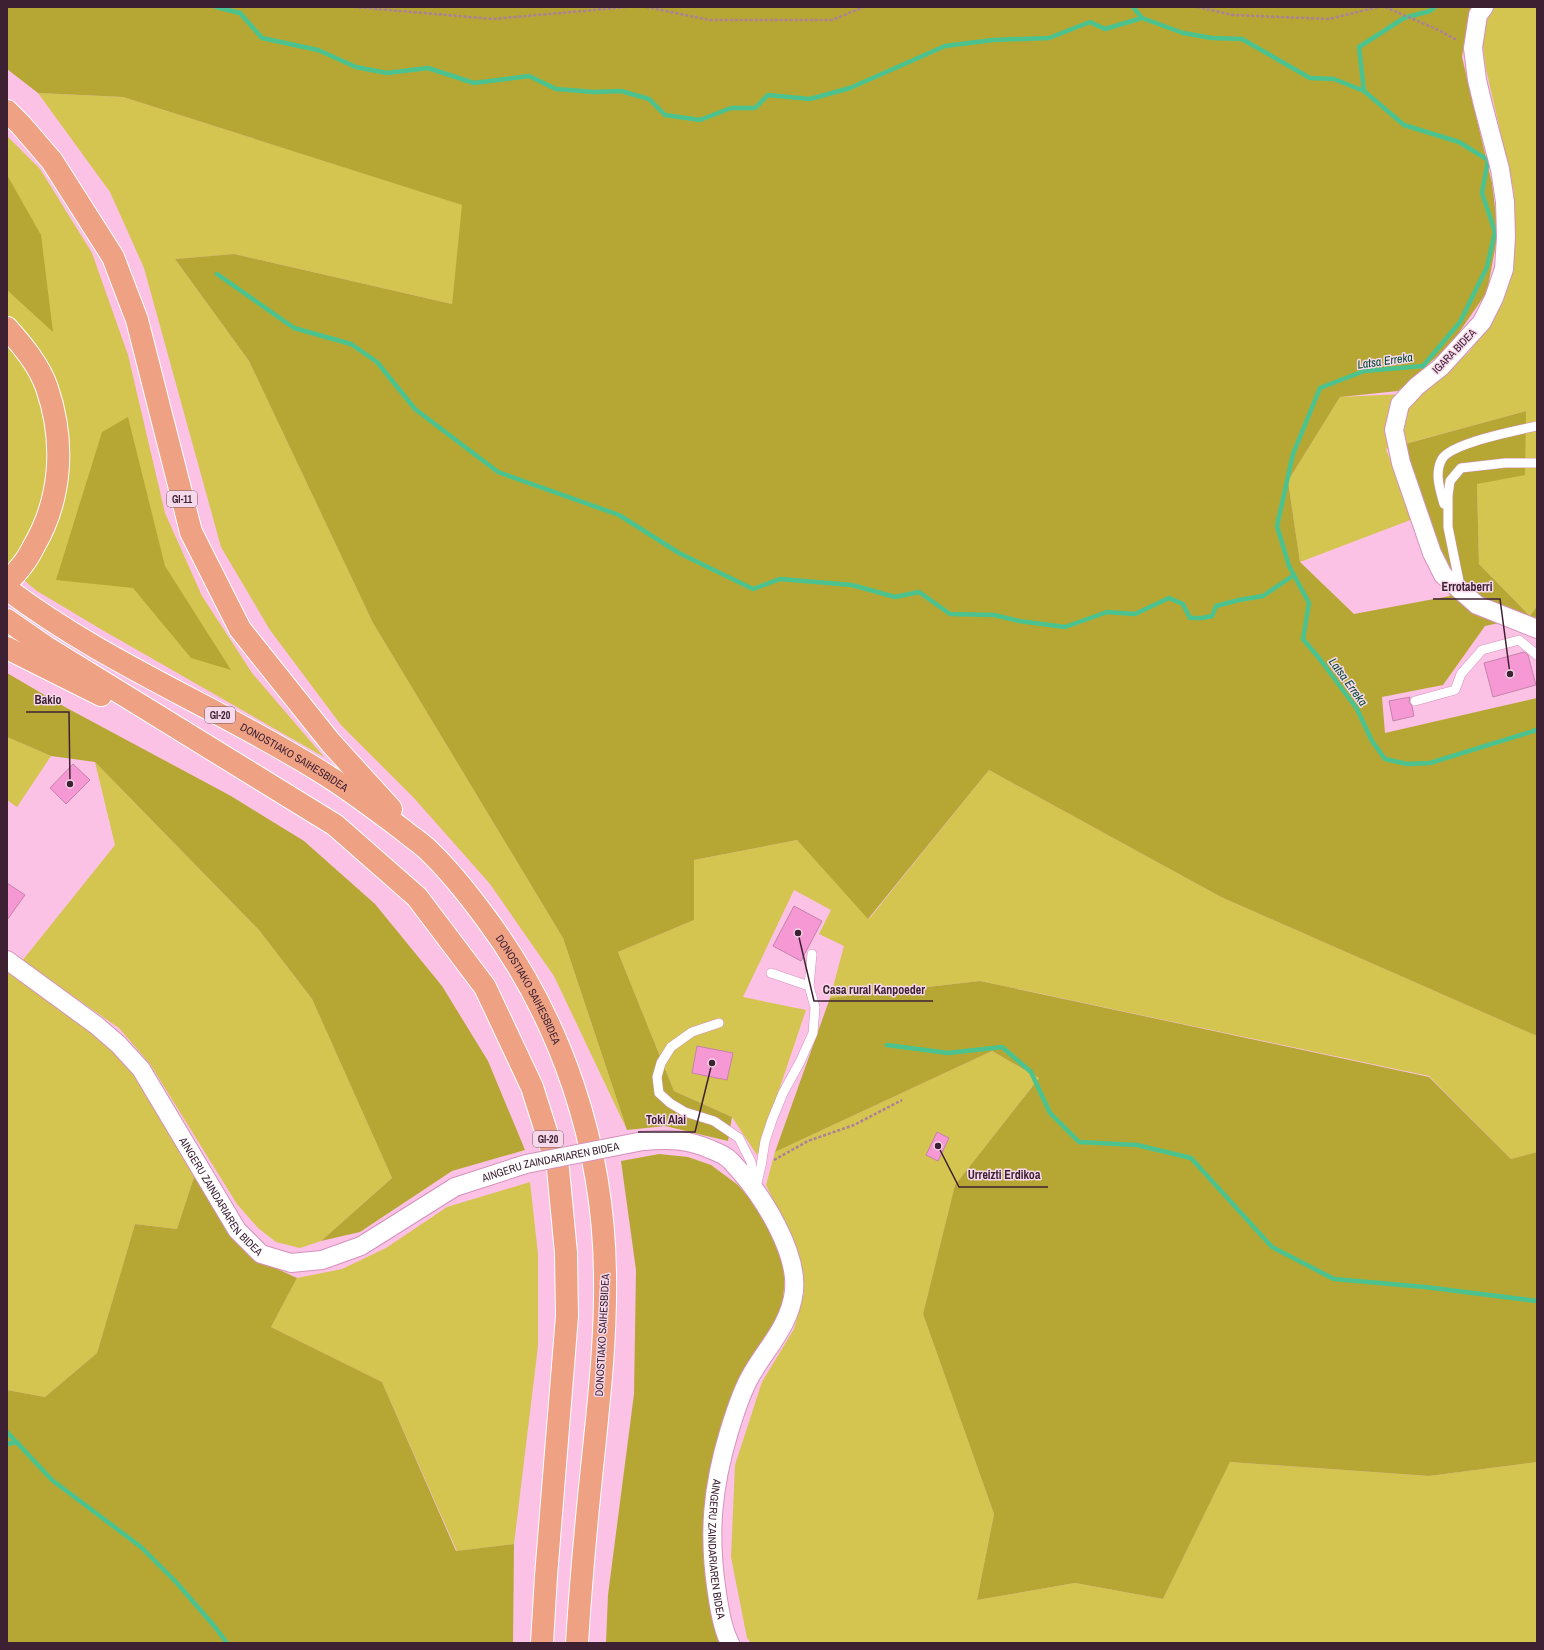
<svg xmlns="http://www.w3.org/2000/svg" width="1544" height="1650" font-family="'Archivo Narrow',sans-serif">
<rect width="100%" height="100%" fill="#fbc2e5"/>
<g fill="#d4c450">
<polygon points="1494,7 1537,7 1537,606 1530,616 1479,564 1477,484 1526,411 1386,449 1413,519 1300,562 1288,481 1340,397 1424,393 1469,352 1497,311 1513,260 1514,192 1486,69 1481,31"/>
<polygon points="38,93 123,97 463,205 452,304 234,254 175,259 249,361 373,623 563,938 627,1130 554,976 490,884 414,798 341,725 270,630 221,547 144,268 110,192"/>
<polygon points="7,136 40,169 92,253 128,355 165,513 202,596 252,673 324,757 104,631 37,591 7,566"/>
<polygon points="7,737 51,756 17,807 7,800"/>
<polygon points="95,762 259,930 312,999 392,1178 321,1241 300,1248 276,1242 258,1228 237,1204 150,1064 119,1028 22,961 115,845"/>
<polygon points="989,770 1221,897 1537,1036 1537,1152 1511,1159 1429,1076 980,981 830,998 844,946 819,934 831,910 794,890 743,997 806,1010 757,1155 732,1117 674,1091 618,952 694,920 694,860 797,840 869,919"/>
<polygon points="7,970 106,1041 138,1080 194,1177 177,1229 135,1224 97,1353 45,1397 7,1390"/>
<polygon points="992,1051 1039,1078 955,1185 923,1314 994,1514 977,1600 1075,1583 1163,1599 1230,1462 1429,1476 1537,1462 1537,1643 751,1643 747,1638 731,1557 735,1465 762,1382 794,1329 804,1293 796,1247 766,1185 775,1152"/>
<polygon points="530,1182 538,1254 538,1346 514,1544 457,1551 382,1382 271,1327 297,1278 342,1269 386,1248 447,1207"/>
</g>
<g fill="#b6a734">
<polygon points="7,7 1471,7 1470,9 1462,57 1492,183 1498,233 1487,292 1451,344 1398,391 1340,397 1288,481 1300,562 1354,614 1450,596 1405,444 1526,411 1525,475 1477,484 1479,564 1530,616 1537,606 1537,618 1530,616 1485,626 1443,685 1382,697 1385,733 1537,698 1537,1036 1221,897 989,770 868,919 797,840 694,860 694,920 618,952 674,1091 732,1117 728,1141 665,1126 627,1130 563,938 373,623 249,361 175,259 234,254 452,304 462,205 123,97 38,93 7,69"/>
<polygon points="7,175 41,235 53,332 7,290"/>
<polygon points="128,417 165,566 231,670 191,658 133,588 56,580 102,432"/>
<polygon points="7,673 65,707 231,796 304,841 375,904 442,986 488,1061 525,1150 452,1171 360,1232 321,1241 392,1178 312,999 259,930 95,762 51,756 7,737"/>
<polygon points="980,981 1429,1077 1511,1159 1537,1152 1537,1462 1429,1476 1230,1462 1163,1599 1075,1583 977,1600 994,1514 923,1314 955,1185 1039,1078 992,1051 775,1152 830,998"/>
<polygon points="659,1154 688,1157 711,1165 738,1185 761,1212 777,1243 785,1269 783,1304 773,1327 754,1359 706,1550 708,1594 719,1637 722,1643 606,1643 608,1595 634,1394 636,1270 621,1161"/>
<polygon points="194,1177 249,1256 297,1278 271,1327 382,1382 456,1551 514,1544 513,1643 7,1643 7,1390 45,1397 97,1353 135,1224 177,1229"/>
</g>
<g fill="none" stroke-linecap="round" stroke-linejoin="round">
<g stroke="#4cc38f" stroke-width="4.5">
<polyline points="216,7 240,13 262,38 318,50 356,67 387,73 428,68 474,83 529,76 556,89 594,92 621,91 649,99 665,115 700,120 731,108 755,108 768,95 810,99 850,88 945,46 993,40 1049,38 1090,22 1105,29 1142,18"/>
<polyline points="1133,7 1142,18 1183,33 1212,38 1242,39 1310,78 1334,79 1364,91"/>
<polyline points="1435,7 1430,11 1404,18 1359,47 1364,91 1404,125 1459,142 1488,160 1482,193 1495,232 1487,267 1460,322 1423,366 1364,371 1320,388 1293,454 1277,526 1289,566 1309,603 1303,639 1319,658 1357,709 1372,741 1385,759 1407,764 1430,763 1537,730"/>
<polyline points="217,274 294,328 351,344 377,362 415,409 498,472 619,515 679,553 753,589 780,579 852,585 895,597 919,592 950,614 994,615 1019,621 1065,627 1107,612 1135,614 1169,598 1183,604 1190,618 1202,618 1212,616 1216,606 1239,600 1263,596 1294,575"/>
<polyline points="887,1045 948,1053 1002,1047 1031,1072 1050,1113 1079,1142 1137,1145 1191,1158 1272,1247 1334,1279 1425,1287 1537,1301"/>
<polyline points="7,1432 52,1480 141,1547 177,1583 215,1627 227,1643"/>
<polyline points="7,1444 17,1442"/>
</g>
</g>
<g fill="#f598d3" stroke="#c582ac">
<polygon points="1524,652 1528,655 1536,685 1493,697 1484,663"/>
<polygon points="1410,697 1409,702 1412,706 1414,716 1393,721 1389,701"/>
<polygon points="73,764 90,780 66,804 50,788"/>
<polygon points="7,883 25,895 7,920"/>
<polygon points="794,906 822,921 801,961 773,946"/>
<polygon points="697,1046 733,1053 727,1080 692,1073"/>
<polygon points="937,1132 949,1138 938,1161 926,1155"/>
</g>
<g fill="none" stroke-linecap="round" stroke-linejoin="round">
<defs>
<g id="lane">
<path d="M1444,504c-4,-14 -10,-31 -2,-45 9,-16 76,-29 95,-33"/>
<polyline points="1460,586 1448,527 1448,496 1450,481 1461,468 1505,463 1537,463"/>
<polyline points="1415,701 1455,690 1461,674 1482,650 1519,640 1537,655"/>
<polyline points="771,973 809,986"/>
<polyline points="719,1023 692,1032 671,1047 661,1063 657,1077 659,1093 670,1103 685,1112 714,1121 739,1138 751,1162 755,1185"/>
<polyline points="757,1183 761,1166 765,1141 772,1120 783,1093 800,1062 813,1033 815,1007 809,986 812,954"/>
</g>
<g id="street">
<polyline points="1484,7 1478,15 1473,48 1477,80 1483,105 1500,169 1505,202 1506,237 1504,269 1494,298 1482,322 1441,367 1417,386 1400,404 1394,430 1401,463 1432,553 1443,575 1477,605 1537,629"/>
<path id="s1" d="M7,960l89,65 22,19 23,25 96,161 24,24 30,9 31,-3 39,-14 94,-59"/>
<path id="s2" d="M643,1141c26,-2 45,-2 69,9 5,2 10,4 14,7 5,3 9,9 13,13 24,27 59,82 55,121 -4,35 -28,57 -44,86 -10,18 -15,36 -21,55 -17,56 -21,103 -12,161 2,14 6,38 13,50"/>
</g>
<g id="highway">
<polyline points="7,111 21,125 52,161 113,257 137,320 191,532 240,629 331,743 391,809"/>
<path d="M7,328c16,18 32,37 40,60 18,53 15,110 -13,158 -3,6 -7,13 -11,18 -5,7 -11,13 -16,19"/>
<path id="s3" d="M7,589c99,75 215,120 319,186 27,17 52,36 77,55 8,7 18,13 26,21 21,20 39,43 56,66 77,103 119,230 120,358 1,58 -5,116 -11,174 -7,65 -13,129 -17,194"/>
<polyline points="7,620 46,647 335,825 417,897 485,987 532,1087 558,1169 566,1253 567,1316 546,1576 542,1643"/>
<polyline points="7,648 101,695"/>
</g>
</defs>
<use href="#lane" stroke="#d691bc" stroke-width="10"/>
<use href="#street" stroke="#d691bc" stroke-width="20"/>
<use href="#highway" stroke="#fff" stroke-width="24"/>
<g stroke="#ac7f9b" stroke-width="2.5" stroke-dasharray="3 2" stroke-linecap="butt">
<polyline points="354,7 493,19 627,7"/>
<polyline points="646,7 710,20 832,20 864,7"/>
<polyline points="1197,7 1233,15 1329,19 1378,7"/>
<polyline points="1385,7 1434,28 1457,40"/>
<polyline points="774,1160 808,1141 854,1125 902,1100"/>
</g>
<use href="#lane" stroke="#fff" stroke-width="9"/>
<use href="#street" stroke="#fff" stroke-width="18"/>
<use href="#highway" stroke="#efa183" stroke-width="22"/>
<defs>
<g id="street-bridge">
<path id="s4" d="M455,1187l71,-23 117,-23"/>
</g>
</defs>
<use href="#street-bridge" stroke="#d691bc" stroke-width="20" stroke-linecap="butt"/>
<use href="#street-bridge" stroke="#fff" stroke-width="18"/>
</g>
<g text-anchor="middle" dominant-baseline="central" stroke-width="3" stroke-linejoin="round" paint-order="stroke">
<g fill="#f6d9ea" stroke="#74586a" stroke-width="1">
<rect x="167" y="491" width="30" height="16" rx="3"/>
<rect x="205" y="707" width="30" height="16" rx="3"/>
<rect x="533" y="1131" width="30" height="16" rx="3"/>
</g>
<g font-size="10" font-weight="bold" fill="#3d2133">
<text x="182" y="499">GI-11</text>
<text x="220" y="715">GI-20</text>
<text x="548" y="1139">GI-20</text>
</g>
<g font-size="11" fill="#3d2133" stroke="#f6d9ea">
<text transform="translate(1454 351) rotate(-46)">IGARA BIDEA</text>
<text stroke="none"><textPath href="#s3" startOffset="333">DONOSTIAKO SAIHESBIDEA</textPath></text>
<text stroke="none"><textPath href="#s3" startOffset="669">DONOSTIAKO SAIHESBIDEA</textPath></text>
<text stroke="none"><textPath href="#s4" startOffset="99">AINGERU ZAINDARIAREN BIDEA</textPath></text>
<text stroke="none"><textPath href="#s1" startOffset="324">AINGERU ZAINDARIAREN BIDEA</textPath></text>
<text transform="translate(602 1335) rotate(-87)">DONOSTIAKO SAIHESBIDEA</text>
<text stroke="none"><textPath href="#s2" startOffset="516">AINGERU ZAINDARIAREN BIDEA</textPath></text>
</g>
<g font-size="12" font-style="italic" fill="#034930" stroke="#f6d9ea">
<text transform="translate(1385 361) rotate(-8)">Latsa Erreka</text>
<text transform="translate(1348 682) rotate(54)">Latsa Erreka</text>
</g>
</g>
<path fill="none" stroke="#3d2133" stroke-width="1.5" d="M1510 674L1500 599H1433M70 784L69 712H26M798 933L814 1001H933M712 1063L695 1132H638M938 1146L959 1187H1048"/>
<g fill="#3d2133" stroke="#f6d9ea" stroke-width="1.5">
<circle cx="1510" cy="674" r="4"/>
<circle cx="70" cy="784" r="4"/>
<circle cx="798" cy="933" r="4"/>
<circle cx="712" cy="1063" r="4"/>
<circle cx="938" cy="1146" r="4"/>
</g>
<g font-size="12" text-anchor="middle" font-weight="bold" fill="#3d2133" stroke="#f6d9ea" stroke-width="3" stroke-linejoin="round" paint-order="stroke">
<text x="1467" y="591">Errotaberri</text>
<text x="48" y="704">Bakio</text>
<text x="874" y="994">Casa rural Kanpoeder</text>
<text x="666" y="1124">Toki Alai</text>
<text x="1004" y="1179">Urreizti Erdikoa</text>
</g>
<rect width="1544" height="1650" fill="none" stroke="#3d2133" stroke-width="16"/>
</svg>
